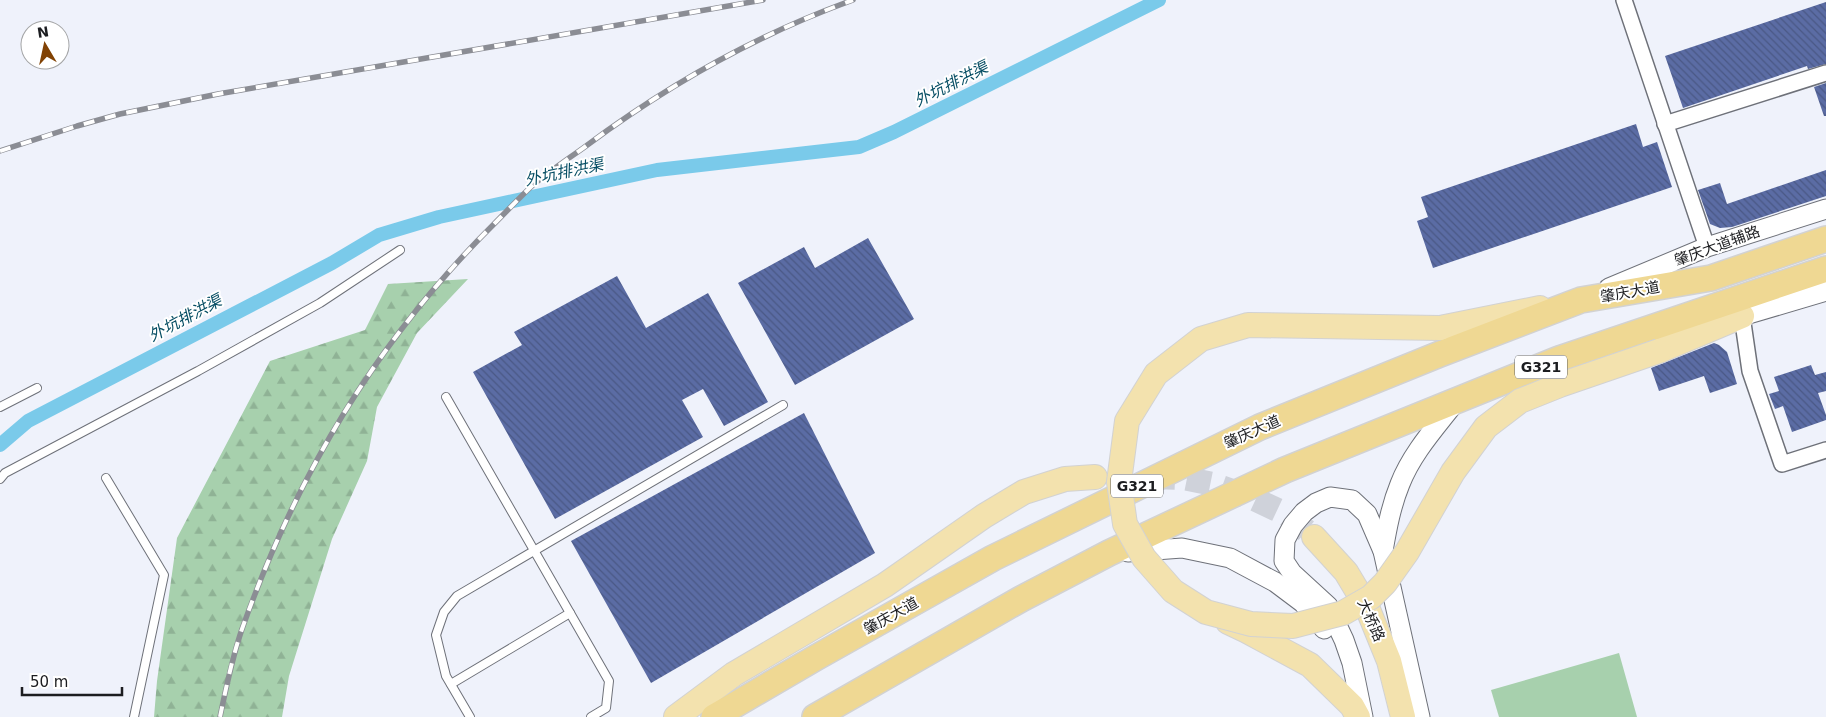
<svg xmlns="http://www.w3.org/2000/svg" width="1826" height="717" font-family="'DejaVu Sans','Noto Sans SC',sans-serif">
<defs>
<pattern id="forest-firs" width="22" height="20" patternUnits="userSpaceOnUse" patternTransform="scale(1.25)"><rect width="22" height="20" fill="#a7d0ad"/><path d="M5 1l3.5 6h-7zM16 11l3.5 6h-7z" fill="#8fb295"/></pattern>
<pattern id="building-back-hatch" width="6" height="6" patternUnits="userSpaceOnUse" patternTransform="scale(1.25)"><rect width="6" height="6" fill="#5b6ca4"/><path d="M-1 5l2 2M0 0l6 6M5-1l2 2" fill="none" stroke="#4a5885"/></pattern>
</defs>
<rect width="100%" height="100%" fill="#eff2fb"/>
<polygon fill="url(#forest-firs)" points="468,279 417,333 377,407 367,461 332,539 289,676 282,717 154,717 157,681 177,538 270,361 365,330 388,284"/>
<polygon fill="#a7d0ad" points="1619,653 1637,717 1499,717 1491,690"/>
<g fill="none" stroke-linecap="round" stroke-linejoin="round">
<polyline stroke="#7acaea" stroke-width="14" points="0,445 28,421 332,263 379,235 439,217 657,170 859,147 894,132 1159,0"/>
</g>
<g fill="url(#building-back-hatch)">
<polygon points="1826,2 1826,64 1808,69 1807,66 1683,108 1665,56"/>
<polygon points="1826,83 1826,116 1824,116 1814,87"/>
<polygon points="1636,124 1643,147 1657,142 1672,187 1433,268 1417,221 1428,217 1421,197"/>
<polygon points="1826,170 1826,196 1732,227 1720,228 1710,224 1698,190 1720,183 1727,204"/>
<polygon points="868,238 914,319 795,385 738,283 804,247 815,268"/>
<polygon points="617,276 646,328 708,293 768,402 724,426 703,389 682,400 703,437 555,519 473,372 522,345 514,332"/>
<polygon points="1714,343 1719,345 1727,352 1737,384 1710,393 1704,376 1659,391 1651,368"/>
<polygon points="1811,365 1815,375 1826,372 1826,391 1818,393 1826,415 1826,420 1792,432 1783,406 1775,409 1769,394 1779,391 1774,377"/>
<polygon points="804,413 875,553 651,683 571,541"/>
</g>
<g fill="none" stroke-linecap="round" stroke-linejoin="round">
<polyline stroke="#cfd2da" stroke-width="24" stroke-dasharray="24 12" stroke-linecap="butt" points="1151,477 1183,478 1213,484 1252,498 1286,514 1314,537"/>
<defs>
<g id="service">
<polyline points="446,397 609,681 606,708 591,717"/>
<polyline points="0,407 37,388"/>
<polyline points="106,478 164,575 134,717"/>
<polyline points="0,479 5,473 198,371 320,303 400,250"/>
<polyline points="451,684 570,613"/>
<polyline points="470,717 446,676 436,635 444,612 457,596 783,405"/>
</g>
<g id="minor">
<polyline points="1624,0 1707,247"/>
<polyline points="1665,124 1826,73"/>
<polyline points="1742,316 1750,371 1782,464 1826,450"/>
</g>
<g id="tertiary">
<polyline points="1609,288 1707,247 1826,209"/>
<polyline points="1729,318 1742,316 1826,291"/>
<path d="M1383,551c4,-23 8,-45 17,-67 12,-31 36,-57 56,-83"/>
<polyline points="1128,552 1182,548 1230,558 1275,582 1303,603 1324,629"/>
<polyline points="1363,717 1352,663 1344,640 1328,606 1292,573 1284,561 1285,540 1293,525 1304,512 1316,503 1330,497 1352,500 1367,514 1383,551 1420,717"/>
</g>
<g id="primary">
<polyline points="1440,328 1540,308"/>
<polyline points="1659,351 1742,316"/>
<polyline points="1314,537 1346,572 1367,607 1389,661 1403,717"/>
<polyline points="1228,622 1247,631 1310,665 1352,706 1358,717"/>
<polyline points="676,717 734,674 885,585 984,516 1024,492 1065,479 1095,477"/>
</g>
<g id="trunk">
<polyline points="714,717 817,657 993,558 1260,427 1440,354 1581,300 1711,278 1826,239"/>
<polyline points="815,717 1021,599 1109,553 1285,470 1559,359 1826,269"/>
</g>
</defs>
<use href="#service" stroke="#6e7179" stroke-width="10"/>
<use href="#minor" stroke="#6e7179" stroke-width="18"/>
<use href="#tertiary" stroke="#6e7179" stroke-width="21"/>
<use href="#primary" stroke="#d2d2d2" stroke-width="26"/>
<use href="#trunk" stroke="#d2d2d2" stroke-width="28"/>
<use href="#service" stroke="#fff" stroke-width="8"/>
<use href="#minor" stroke="#fff" stroke-width="15"/>
<use href="#tertiary" stroke="#fff" stroke-width="19"/>
<use href="#primary" stroke="#f3e2ae" stroke-width="24"/>
<use href="#trunk" stroke="#efd893" stroke-width="25"/>
<defs>
<g id="rail">
<polyline points="0,151 77,126 120,114 218,94 763,0"/>
<path d="M220,717c6,-29 12,-59 22,-88 55,-155 135,-289 252,-405 13,-13 26,-27 39,-39 17,-14 35,-26 53,-39 82,-61 170,-111 267,-146"/>
</g>
</defs>
<use href="#rail" stroke="#8b8d94" stroke-width="5.5"/>
<use href="#rail" stroke="#fff" stroke-width="4" stroke-dasharray="11" stroke-linecap="butt"/>
<defs>
<polyline id="primary-bridge" points="1440,328 1248,325 1201,339 1156,374 1127,421 1119,482 1125,524 1144,558 1173,591 1206,612 1251,624 1293,626 1343,613 1371,597 1385,583 1407,552 1453,472 1486,427 1520,401 1560,385 1659,351"/>
</defs>
<use href="#primary-bridge" stroke="#d2d2d2" stroke-width="26" stroke-linecap="butt"/>
<use href="#primary-bridge" stroke="#f3e2ae" stroke-width="24"/>
</g>
<g text-anchor="middle" dominant-baseline="central" stroke-width="4" stroke-linejoin="round" paint-order="stroke">
<g fill="#fff" stroke="#606163" stroke-width="1">
<rect x="1515" y="355.5" width="52" height="23" rx="4"/>
<rect x="1111" y="474.5" width="52" height="23" rx="4"/>
</g>
<g font-size="14" font-weight="bold" fill="#1c1d20">
<text x="1541" y="367">G321</text>
<text x="1137" y="486">G321</text>
</g>
<g font-size="15" fill="#1c1d20" stroke="#fff">
<text transform="translate(1717 246) rotate(-20)">肇庆大道辅路</text>
<text transform="translate(1630 292) rotate(-10)">肇庆大道</text>
<text transform="translate(1252 432) rotate(-24)">肇庆大道</text>
<text transform="translate(891 616) rotate(-29)">肇庆大道</text>
<text transform="translate(1371 620) rotate(66)">大桥路</text>
</g>
<g font-size="16" font-style="italic" fill="#074e64" stroke="#fff">
<text transform="translate(951 84) rotate(-27)">外坑排洪渠</text>
<text transform="translate(564 172) rotate(-12)">外坑排洪渠</text>
<text transform="translate(185 318) rotate(-28)">外坑排洪渠</text>
</g>
</g>
<g transform="translate(45 45) rotate(351)"><circle r="24" fill="#ffffff" stroke="#a4a5a6"/>
<path d="M0-4L9 19L0 12L-9 19Z" fill="#814204"/>
<text y="-8" font-size="14" font-weight="bold" text-anchor="middle" fill="#1c1d20">N</text>
</g>
<path d="M22 687v8h100v-8" fill="none" stroke="#1c1d20" stroke-width="2.5"/>
<text x="30" y="687" font-size="15" fill="#1c1d20" stroke="#ffffff" stroke-width="4" paint-order="stroke">50 m</text>
</svg>
